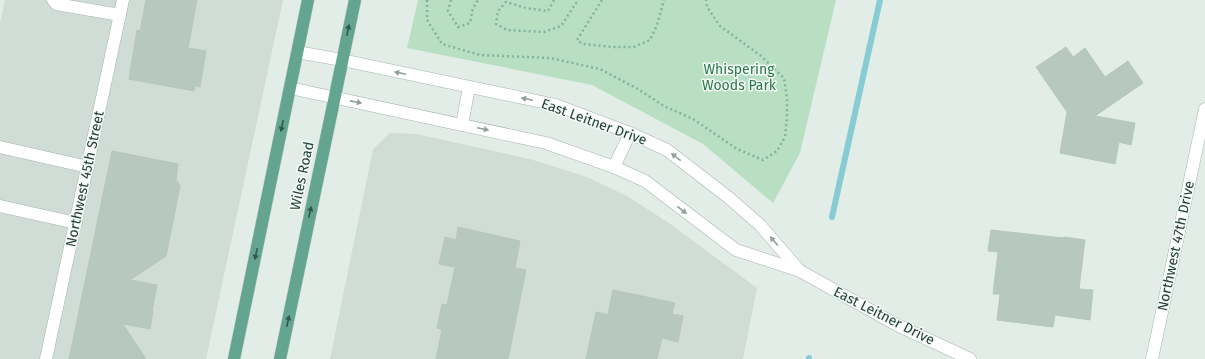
<svg xmlns="http://www.w3.org/2000/svg" width="1205" height="359" font-family="'Fira Sans',sans-serif">
<rect width="100%" height="100%" fill="#e2ede7"/>
<g fill="#d0ddd6">
<polygon points="5,0 283,0 206,359 0,359 0,23"/>
<polygon points="390,133 416,134 530,159 587,177 627,196 669,223 757,288 743,359 330,359 373,149"/>
</g>
<polygon fill="#b9dfc2" points="418,0 836,0 800,153 773,203 703,144 592,85 407,48"/>
<g fill="none" stroke-linecap="round" stroke-linejoin="round">
<g stroke="#87ccd5" stroke-width="6">
<polyline points="832,217 880,0"/>
<polyline points="809,358 809,359"/>
</g>
</g>
<g fill="#b7c8c0" stroke="#b4c7be">
<polygon points="146,0 197,0 188,48 206,51 200,87 195,86 194,91 129,79 137,30 140,31"/>
<polygon points="1066,47 1073,57 1085,48 1105,77 1128,61 1143,83 1095,116 1135,123 1131,145 1119,142 1115,164 1060,153 1067,112 1036,67"/>
<polygon points="112,151 178,164 176,179 180,186 166,256 130,280 157,285 152,311 153,311 150,329 123,324 146,359 69,359"/>
<polygon points="458,227 520,241 515,268 526,270 508,359 436,359 442,329 437,328 442,304 447,305 455,267 439,264 445,237 456,240"/>
<polygon points="991,230 1063,238 1064,237 1085,240 1079,289 1093,290 1090,320 1055,315 1053,327 997,320 1000,294 993,294 998,252 988,251"/>
<polygon points="613,290 675,303 672,314 683,316 678,342 662,338 657,359 586,359 596,312 608,315"/>
</g>
<g fill="none" stroke-linecap="round" stroke-linejoin="round">
<defs>
<g id="minor">
<polyline points="53,0 56,4 120,15"/>
<polyline points="297,52 342,60 556,105 630,133 667,150 728,197 760,225 799,270"/>
<polyline points="290,88 546,143 614,167 645,181 736,250 800,271 897,325 970,359"/>
<polyline points="462,125 469,87"/>
<polyline points="0,147 88,167"/>
<polyline points="614,167 630,133"/>
<polyline points="0,206 76,223"/>
<polyline points="46,359 123,0"/>
<polyline points="1152,359 1205,109"/>
</g>
<g id="major">
<polyline points="234,359 308,0"/>
<polyline points="280,359 355,0"/>
</g>
</defs>
<use href="#minor" stroke="#a4b5ae" stroke-width="13"/>
<use href="#major" stroke="#c1c9c7" stroke-width="13"/>
<g stroke="#80b2a1" stroke-width="2.5" stroke-dasharray="2 3" stroke-linecap="butt">
<polyline points="427,0 427,20 442,44 480,55 550,58 600,69 638,89 664,106 693,119 737,149 763,160 777,151 785,137 787,117 787,98 784,78 761,56 720,26 707,7 706,0"/>
<polyline points="451,0 448,11 458,27 470,23 473,8 478,0"/>
<polyline points="554,0 548,11 526,8 506,2 498,11 496,24 507,30 544,32 561,26 578,0"/>
<polyline points="602,0 577,40 583,44 613,47 634,47 650,40 657,25 664,0"/>
</g>
<use href="#minor" stroke="#fff" stroke-width="12"/>
<use href="#major" stroke="#64a592" stroke-width="12"/>
</g>
<defs><path id="oneway-solid" d="M-6-.8H1V-3.2L6.5 0L1 3.2V.8H-6Z"/></defs>
<g fill="#32584d">
<use href="#oneway-solid" transform="translate(348 30) rotate(-78)"/>
<use href="#oneway-solid" transform="translate(282 126) rotate(102)"/>
<use href="#oneway-solid" transform="translate(310 212) rotate(-78)"/>
<use href="#oneway-solid" transform="translate(256 254) rotate(102)"/>
<use href="#oneway-solid" transform="translate(288 321) rotate(-78)"/>
</g>
<g fill="#909f9a">
<use href="#oneway-solid" transform="translate(400 73) rotate(-168)"/>
<use href="#oneway-solid" transform="translate(527 99) rotate(-168)"/>
<use href="#oneway-solid" transform="translate(356 102) rotate(11)"/>
<use href="#oneway-solid" transform="translate(483 129) rotate(12)"/>
<use href="#oneway-solid" transform="translate(676 157) rotate(-142)"/>
<use href="#oneway-solid" transform="translate(682 210) rotate(38)"/>
<use href="#oneway-solid" transform="translate(774 241) rotate(-131)"/>
</g>
<g text-anchor="middle" dominant-baseline="central" stroke-width="3" stroke-linejoin="round" paint-order="stroke">
<g font-size="14" fill="#297844" stroke="#f3f9f6">
<text x="739" y="69">Whispering<tspan x="739" dy="16">Woods Park</tspan></text>
</g>
<g font-size="14" fill="#213f36" stroke="#f3f9f6">
<text transform="translate(594 122) rotate(20)">East Leitner Drive</text>
<text transform="translate(302 176) rotate(-78)">Wiles Road</text>
<text transform="translate(85 179) rotate(-78)">Northwest 45th Street</text>
<text transform="translate(1176 246) rotate(-78)">Northwest 47th Drive</text>
<text transform="translate(884 316) rotate(27)">East Leitner Drive</text>
</g>
</g>
</svg>
